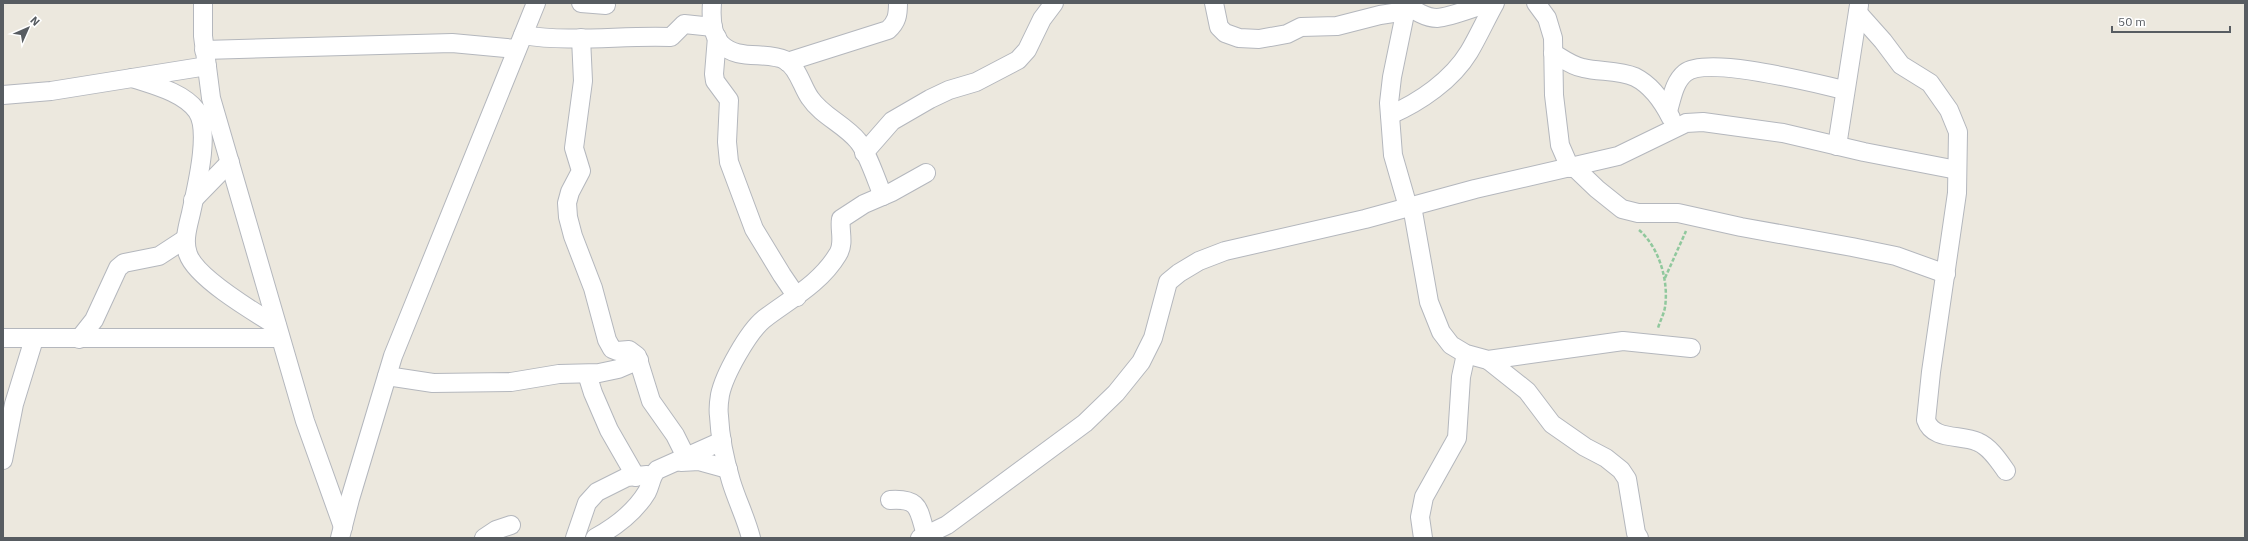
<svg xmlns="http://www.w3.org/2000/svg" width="2248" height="541" font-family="'IBM Plex Sans',sans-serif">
<rect width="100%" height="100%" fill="#ece8de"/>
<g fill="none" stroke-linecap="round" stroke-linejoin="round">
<defs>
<g id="minor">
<polyline points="203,3 203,36 211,98 305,421 343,527"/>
<polyline points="581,3 606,5"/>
<path d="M712,3c-1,13 -1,31 9,41 16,17 45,7 64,16 13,7 17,27 25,38 12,18 34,26 48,43 9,10 19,41 25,55"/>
<polyline points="1214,3 1219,27 1225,33 1239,38 1259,39 1287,34 1301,27 1337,26 1380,15 1406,11"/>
<path d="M1407,3c6,8 20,15 30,15 14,-1 38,-11 52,-15"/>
<polyline points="1536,3 1547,18 1553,38 1554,95 1560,145 1570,168"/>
<polyline points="1407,4 1392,77 1389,103 1393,155 1408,207"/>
<path d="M1858,13l25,28 18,24 29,18 19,27 9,22 -1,61 -26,179 -5,48c7,21 35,14 52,22 12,5 21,19 28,29"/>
<path d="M523,35c49,8 99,0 148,2l13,-13 29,3"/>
<polyline points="717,37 714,74 715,81 729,100 727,142 729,162 754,229 782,275 797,297"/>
<polyline points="581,38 583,81 574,148 581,171 570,192 567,203 568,217 573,236 593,288 607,340 612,349 617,351 629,350 637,356 651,401 675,435 686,457"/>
<polyline points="204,50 452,43 517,49"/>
<path d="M1553,53c10,6 19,13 30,15 17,4 36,2 52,9 16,8 28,25 36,41"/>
<path d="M787,62l101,-32c9,-8 10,-15 10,-27"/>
<path d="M132,78c21,7 51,14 65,33 14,20 -1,78 -6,102 -3,13 -8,28 -3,41 8,24 66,58 89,72"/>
<polyline points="3,95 51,91 207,66"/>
<path d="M1668,111c4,-13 6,-29 17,-38 22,-18 132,11 160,17"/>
<path d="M1390,115c30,-13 62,-35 79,-63 9,-15 17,-33 26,-49"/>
<polyline points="1837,146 1859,5"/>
<polyline points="864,153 892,121 930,99 949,90 976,82 1018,60 1027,50 1042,19 1054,3"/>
<polyline points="1574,167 1597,189 1622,209 1638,213 1678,213 1741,227 1852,247 1896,256 1946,274"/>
<polyline points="193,200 230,162"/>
<polyline points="1412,206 1429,302 1441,332 1451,345 1466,354 1488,360 1623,341 1691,348"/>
<polyline points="3,338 280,338"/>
<polyline points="79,339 94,320 118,268 124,263 159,256 185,239"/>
<polyline points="1488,360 1527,391 1552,424 1585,447 1606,458 1621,470 1627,479 1636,533 1639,538"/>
<polyline points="587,374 593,393 609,430 636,477"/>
<polyline points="387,376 433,383 511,382 559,374 599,373 618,369 639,360"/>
<polyline points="3,460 14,404 34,339"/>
<polyline points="681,462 699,461 728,469"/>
<path d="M890,500c31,-2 28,10 36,35"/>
<polyline points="340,538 350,499 393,356 536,3"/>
<polyline points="484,538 496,530 511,525"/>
<polyline points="575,538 587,503 597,492 627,477 647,475"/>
<path d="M595,538c20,-11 40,-26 52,-46 4,-8 4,-16 10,-22l65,-29"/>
<path d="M751,538c-5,-20 -14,-37 -20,-57 -6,-20 -11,-44 -12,-65 -1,-7 0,-15 1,-21 4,-20 28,-63 44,-76 26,-20 56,-35 74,-65 7,-11 1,-24 3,-35l23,-15 28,-12 34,-19"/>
<polyline points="920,538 947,525 1085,423 1116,393 1141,362 1153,338 1168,282 1179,273 1199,261 1225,251 1365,219 1475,189 1618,156 1686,123 1703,122 1783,133 1864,152 1957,170"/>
<polyline points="1423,538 1420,517 1424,497 1457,438 1461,377 1466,354"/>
</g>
</defs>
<use href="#minor" stroke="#b4b7bd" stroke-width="20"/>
<g stroke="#90c89d" stroke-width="2.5" stroke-dasharray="4 2" stroke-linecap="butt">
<path d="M1639,230c20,17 30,51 26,77 -1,7 -5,14 -7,21"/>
<polyline points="1665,278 1686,231"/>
</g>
<use href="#minor" stroke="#fff" stroke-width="18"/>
</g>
<rect width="2248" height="541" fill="none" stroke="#575c61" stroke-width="8"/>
<g transform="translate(28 28) rotate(45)" stroke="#ffffff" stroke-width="3" paint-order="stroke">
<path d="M0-3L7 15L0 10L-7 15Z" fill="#575c61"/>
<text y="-6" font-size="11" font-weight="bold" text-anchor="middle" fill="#575c61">N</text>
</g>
<path d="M2112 26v6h118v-6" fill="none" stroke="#575c61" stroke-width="2"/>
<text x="2118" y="26" font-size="12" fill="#575c61" stroke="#ffffff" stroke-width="3" paint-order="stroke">50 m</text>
</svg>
